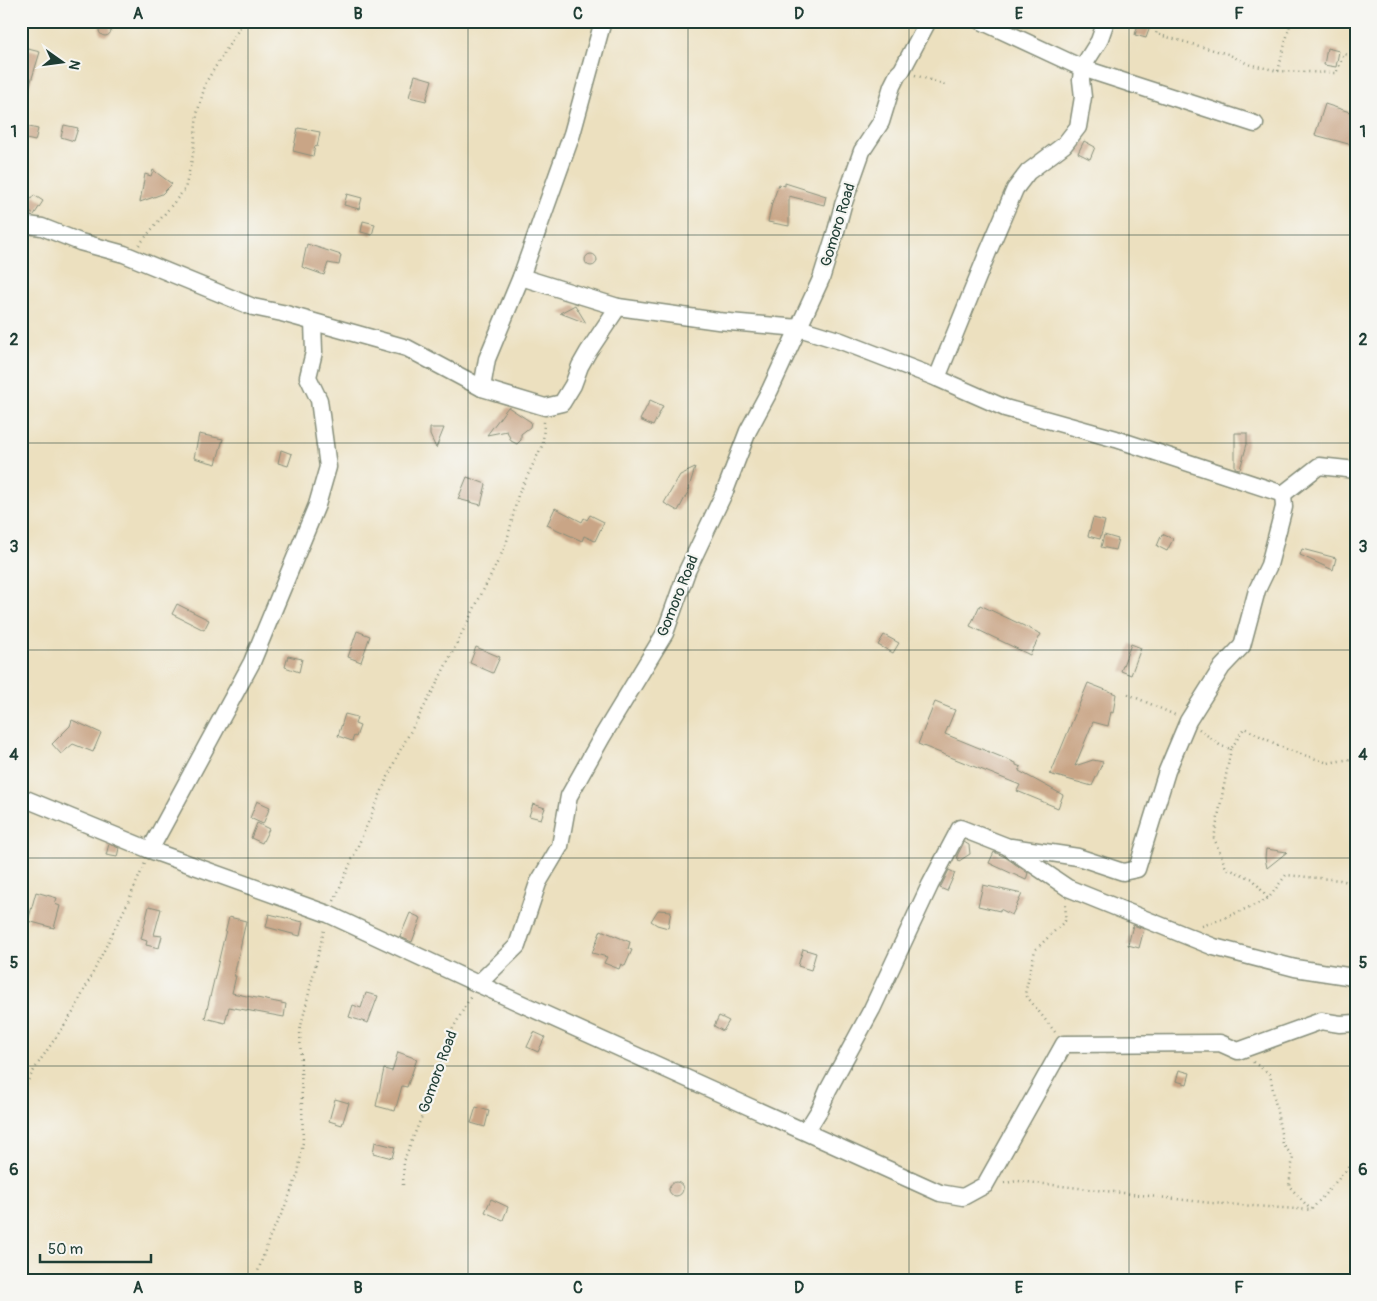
<svg xmlns="http://www.w3.org/2000/svg" width="1377" height="1301" font-family="Pangolin,sans-serif">
<rect width="100%" height="100%" fill="#f6f6f2"/>
<filter id="ink" filterUnits="userSpaceOnUse"><feTurbulence type="fractalNoise" baseFrequency=".02" numOctaves="2"/><feDisplacementMap in="SourceGraphic" scale="10" xChannelSelector="R" yChannelSelector="G"/><feConvolveMatrix kernelMatrix="1 2 1 2 8 2 1 2 1" color-interpolation-filters="sRGB"/></filter>
<filter id="wash" filterUnits="userSpaceOnUse"><feTurbulence type="fractalNoise" baseFrequency=".0096" numOctaves="4" result="noise"/><feDisplacementMap in="SourceGraphic" scale="20" xChannelSelector="R" yChannelSelector="G"/><feGaussianBlur stdDeviation="1.12" result="paint"/><feColorMatrix in="noise" values="0 0 0 0 0 0 0 0 0 0 0 0 0 0 0 0 0 1.4 0 .05"/><feComposite in="paint" operator="in"/></filter>
<g filter="url(#wash)">
<rect width="100%" height="100%" fill="#ece0bf"/>
<g id="blocks">
<g fill="#c9a586">
<circle cx="105" cy="30" r="6"/>
<polygon points="1138,24 1150,27 1146,38 1135,35"/>
<polygon points="1327,48 1339,51 1336,67 1324,65"/>
<polygon points="28,49 40,52 24,104 21,104 21,74"/>
<polygon points="415,75 432,80 426,101 409,97"/>
<polygon points="1325,104 1356,114 1356,146 1315,135"/>
<polygon points="64,125 78,128 74,141 61,137"/>
<polygon points="25,126 38,129 35,141 22,138"/>
<polygon points="298,128 320,132 317,147 315,146 313,156 293,151"/>
<polygon points="1084,141 1095,147 1090,159 1078,153"/>
<polygon points="153,170 172,184 162,194 140,202 145,174 151,176"/>
<polygon points="785,183 826,196 824,205 789,196 789,226 768,222 772,203 779,184 785,186"/>
<polygon points="347,194 362,198 359,209 344,205"/>
<polygon points="34,195 43,201 34,215 24,208"/>
<polygon points="363,221 375,224 372,235 361,232"/>
<polygon points="307,244 341,255 339,265 328,263 324,275 302,267"/>
<circle cx="591" cy="260" r="6"/>
<polygon points="575,305 586,323 560,313"/>
<polygon points="650,400 663,406 653,426 640,420"/>
<polygon points="508,407 531,422 530,427 521,434 521,440 517,444 511,441 507,431 487,435"/>
<polygon points="430,428 444,428 436,448 430,435"/>
<polygon points="1235,433 1247,433 1247,444 1240,469 1235,468"/>
<polygon points="199,434 223,439 216,464 194,458"/>
<polygon points="281,450 292,454 288,466 278,463"/>
<polygon points="695,468 689,487 690,488 678,511 664,503 680,475"/>
<polygon points="467,477 486,484 481,505 458,499"/>
<polygon points="555,508 582,522 584,518 587,520 590,515 604,522 595,541 584,536 582,541 547,525"/>
<polygon points="1093,518 1105,521 1100,539 1088,536"/>
<polygon points="1162,534 1173,539 1167,551 1157,546"/>
<polygon points="1104,535 1118,539 1115,550 1101,547"/>
<polygon points="1302,549 1336,558 1333,570 1300,555"/>
<polygon points="177,604 209,620 204,630 172,614"/>
<polygon points="980,605 1041,634 1030,655 970,626"/>
<polygon points="357,631 370,636 361,662 348,657"/>
<polygon points="884,635 899,643 893,653 878,645"/>
<polygon points="1131,644 1141,648 1131,675 1121,671"/>
<polygon points="476,647 500,657 493,673 470,663"/>
<polygon points="288,656 302,659 299,672 285,667"/>
<polygon points="1088,683 1116,694 1113,713 1111,712 1108,726 1093,722 1075,766 1093,760 1103,762 1092,786 1049,774 1051,773"/>
<polygon points="935,702 955,710 945,734 1016,763 1016,765 1021,767 1019,771 1063,795 1058,808 1017,791 1020,785 918,744"/>
<polygon points="345,714 357,717 355,724 360,726 356,737 354,736 352,741 338,736"/>
<polygon points="72,720 101,733 93,752 73,744 61,754 52,744 70,726"/>
<polygon points="257,801 270,807 263,824 250,818"/>
<polygon points="533,804 545,808 541,819 529,816"/>
<polygon points="257,823 269,829 262,843 251,838"/>
<polygon points="964,842 969,845 970,854 959,861 957,856"/>
<polygon points="109,844 119,848 117,857 106,855"/>
<polygon points="1266,849 1287,852 1267,868 1265,858"/>
<polygon points="994,852 1005,857 1028,873 1026,880 989,863"/>
<polygon points="949,870 955,873 947,891 940,888"/>
<polygon points="983,885 1022,894 1012,915 1000,909 1000,911 978,906"/>
<polygon points="36,892 57,898 55,904 60,906 54,928 28,921"/>
<polygon points="149,906 161,909 154,935 162,936 159,948 146,945 147,941 141,939"/>
<polygon points="658,910 671,911 668,928 657,925 651,921"/>
<polygon points="410,913 421,918 412,942 400,937"/>
<polygon points="269,914 303,922 300,936 266,927"/>
<polygon points="229,917 246,921 234,976 236,976 232,993 286,1004 284,1017 229,1007 225,1023 205,1018"/>
<polygon points="1133,925 1144,929 1139,948 1128,945"/>
<polygon points="601,930 630,942 628,949 632,950 625,966 621,964 619,969 604,963 607,957 592,953"/>
<polygon points="803,949 816,953 811,970 798,966"/>
<polygon points="366,993 378,996 368,1023 349,1017 353,1005 361,1008"/>
<polygon points="719,1016 729,1021 723,1031 714,1026"/>
<polygon points="534,1032 545,1037 538,1052 527,1047"/>
<polygon points="398,1052 417,1059 407,1087 402,1086 395,1111 376,1106 384,1069 392,1071"/>
<polygon points="1179,1070 1190,1073 1187,1084 1176,1081"/>
<polygon points="335,1099 349,1103 342,1125 329,1121"/>
<polygon points="476,1107 489,1111 485,1127 471,1123"/>
<polygon points="375,1142 395,1147 392,1158 373,1153"/>
<circle cx="676" cy="1189" r="7"/>
<polygon points="491,1199 508,1207 503,1220 485,1212"/>
</g>
</g>
</g>
<g filter="url(#ink)">
<use href="#blocks" fill-opacity="0" stroke="#868e7a" stroke-width="1"/>
<g fill="none" stroke-linecap="round" stroke-linejoin="round">
<defs>
<g id="minor">
<polyline points="981,21 1082,68 1255,124"/>
<polyline points="21,224 42,227 80,242 124,254 253,307 282,313 407,348 482,388 545,407 562,403 573,385 580,366 588,352 618,307 718,321 799,328 841,341 937,378 1005,408 1116,439 1283,494 1319,466 1356,470"/>
<polyline points="521,277 618,307"/>
<polyline points="937,378 988,252 1015,189 1028,172 1064,145 1078,127 1083,97 1081,80 1082,68 1099,41 1106,21"/>
<polyline points="482,388 487,359 521,277 572,134 603,21"/>
<polyline points="21,797 150,850 328,914 478,984 940,1193 963,1197 985,1185 1064,1044 1220,1043 1238,1051 1321,1021 1340,1024 1356,1023"/>
<polyline points="1011,847 1078,857 1123,872 1137,869 1167,771 1188,721 1222,667 1242,646 1257,590 1269,565 1284,507 1283,494"/>
<polyline points="150,850 252,662 317,505 328,467 319,400 308,377 314,352 313,322"/>
<polyline points="478,984 517,946 538,883 560,846 569,796 602,737 665,633 687,571 725,491 748,431 770,390 821,279 836,231 843,205 862,151 881,122 892,86 898,74 902,70 928,21"/>
<polyline points="804,1130 812,1122 820,1109 828,1090 872,1009 930,885 960,828 1006,846 1068,888 1214,947 1295,968 1347,976 1356,979"/>
</g>
</defs>
<use href="#minor" stroke="#868e7a" stroke-width="19"/>
<g stroke="#868e7a" stroke-width="2.5" stroke-dasharray="1 4" stroke-linecap="butt">
<polyline points="1154,21 1159,23 1156,34 1228,54 1248,64 1278,71 1336,73 1344,54 1356,56"/>
<polyline points="1278,71 1291,21"/>
<polyline points="915,75 945,85"/>
<polyline points="139,245 185,189 193,155 197,114 206,82 244,21"/>
<polyline points="1128,694 1175,715"/>
<polyline points="1199,729 1221,746 1231,749 1244,728 1286,749 1328,763 1356,758"/>
<polyline points="1231,749 1214,838 1226,868 1253,879 1268,899"/>
<polyline points="334,901 397,756 434,689 506,545 518,495 543,444 544,421"/>
<polyline points="1202,926 1222,919 1268,899 1286,875 1340,880 1356,884"/>
<polyline points="1055,1032 1025,994 1035,950 1065,921 1066,904"/>
<polyline points="1253,1062 1270,1074 1283,1144 1293,1157 1289,1186 1311,1210"/>
<polyline points="21,1093 37,1065 74,1011 127,904 145,863"/>
<polyline points="1004,1183 1018,1181 1211,1203 1311,1210 1356,1159"/>
<polyline points="403,1185 404,1160 435,1084 447,1039 471,996"/>
<polyline points="255,1280 270,1236 283,1211 298,1174 303,1142 300,1030 324,930"/>
</g>
<use href="#minor" stroke="#fff" stroke-width="16"/>
</g>
</g>
<path fill="none" stroke="#1f3d34" stroke-width="1" stroke-opacity="0.55" d="M248,21v1259M468,21v1259M688,21v1259M909,21v1259M1129,21v1259M21,235h1335M21,443h1335M21,650h1335M21,858h1335M21,1066h1335"/>
<g text-anchor="middle" dominant-baseline="central" stroke-width="4.5" stroke-linejoin="round" paint-order="stroke">
<g font-size="15" fill="#1f3d34" stroke="#f6f6f2">
<text transform="translate(838 225) rotate(-73)">Gomoro Road</text>
<text transform="translate(678 596) rotate(-68)">Gomoro Road</text>
<text transform="translate(438 1072) rotate(-70)">Gomoro Road</text>
</g>
</g>
<rect width="1377" height="1301" fill="none" stroke="#f6f6f2" stroke-width="55"/>
<g transform="translate(62 62) rotate(104)" stroke="#f6f6f2" stroke-width="4" paint-order="stroke">
<path d="M0-4L9 19L0 12L-9 19Z" fill="#1f3d34"/>
<text y="-8" font-size="14" font-weight="bold" text-anchor="middle" fill="#1f3d34">N</text>
</g>
<path d="M40 1254v8h111v-8" fill="none" stroke="#1f3d34" stroke-width="2.5"/>
<text x="48" y="1254" font-size="15" fill="#1f3d34" stroke="#f6f6f2" stroke-width="4" paint-order="stroke">50 m</text>
<rect x="28" y="28" width="1322" height="1246" fill="none" stroke="#1f3d34" stroke-width="2"/>
<g font-size="16" text-anchor="middle" font-weight="bold" fill="#1f3d34">
<text x="138" y="19">A</text>
<text x="358" y="19">B</text>
<text x="578" y="19">C</text>
<text x="799" y="19">D</text>
<text x="1019" y="19">E</text>
<text x="1239" y="19">F</text>
<text x="14" y="137">1</text>
<text x="1363" y="137">1</text>
<text x="14" y="345">2</text>
<text x="1363" y="345">2</text>
<text x="14" y="552">3</text>
<text x="1363" y="552">3</text>
<text x="14" y="760">4</text>
<text x="1363" y="760">4</text>
<text x="14" y="968">5</text>
<text x="1363" y="968">5</text>
<text x="14" y="1175">6</text>
<text x="1363" y="1175">6</text>
<text x="138" y="1293">A</text>
<text x="358" y="1293">B</text>
<text x="578" y="1293">C</text>
<text x="799" y="1293">D</text>
<text x="1019" y="1293">E</text>
<text x="1239" y="1293">F</text>
</g>
</svg>
